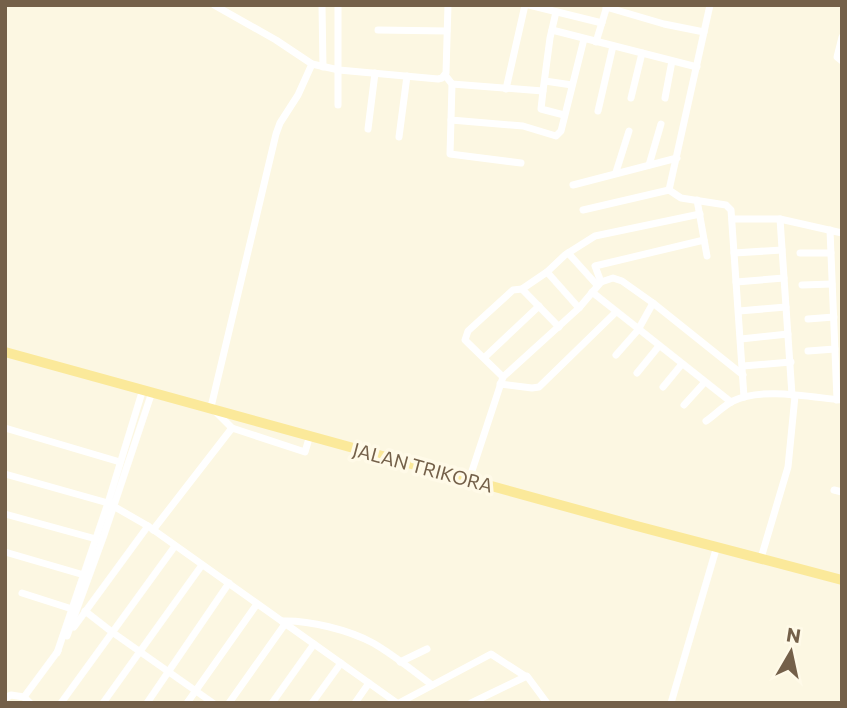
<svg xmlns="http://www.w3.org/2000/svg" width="847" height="708" font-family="Commissioner,sans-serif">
<rect width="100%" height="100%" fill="#fcf7e2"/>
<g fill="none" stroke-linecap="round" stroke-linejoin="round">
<g stroke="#fff" stroke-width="7">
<polyline points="214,5 276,40 312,64 339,70 438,79 442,78 446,73 448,5"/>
<polyline points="322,5 323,67"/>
<polyline points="529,5 602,23"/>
<polyline points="710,5 669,190 681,198 726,205 731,210 744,397"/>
<polyline points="606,7 664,24 704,32"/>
<polyline points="378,30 447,31"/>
<polyline points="552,30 697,67"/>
<polyline points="842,37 837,57 842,61"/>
<polyline points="596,42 607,6"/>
<polyline points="445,75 452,84 451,120 523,126 556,136 561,131 584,39"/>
<polyline points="545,81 572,85"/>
<polyline points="452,84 543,91 550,38 556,12"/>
<polyline points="506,89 525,5"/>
<polyline points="543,91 541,109 564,115"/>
<polyline points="631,98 642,53"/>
<polyline points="665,98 672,61"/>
<polyline points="338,105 338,5"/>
<polyline points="598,111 613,46"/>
<polyline points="451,120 450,154 521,163"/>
<polyline points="368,129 375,73"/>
<polyline points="399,137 407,76"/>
<polyline points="649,165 661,124"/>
<polyline points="616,172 629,131"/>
<polyline points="573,185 677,158"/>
<polyline points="697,200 707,256"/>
<polyline points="583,210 669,190"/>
<polyline points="733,219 780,219 842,233"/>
<polyline points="780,219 792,395"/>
<polyline points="830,230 837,400"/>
<polyline points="568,253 597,285"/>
<polyline points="734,253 782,250"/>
<polyline points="800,253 831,253"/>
<polyline points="547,272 579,308"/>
<polyline points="601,282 595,266 704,240"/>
<polyline points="736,282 784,278"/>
<polyline points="802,285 832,284"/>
<polyline points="522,289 559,327"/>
<polyline points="592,292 731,402"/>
<polyline points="739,311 786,307"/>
<polyline points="808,319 834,317"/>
<polyline points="741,339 788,334"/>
<polyline points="808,351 835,349"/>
<polyline points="616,355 638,330 653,303"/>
<polyline points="485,357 539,306"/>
<polyline points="743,366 791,362"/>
<polyline points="637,373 659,346"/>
<polyline points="503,377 579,308 601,282 613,278 622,281 653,303 743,375"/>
<polyline points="500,384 532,388 539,387 616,312"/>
<polyline points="663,387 682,364"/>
<polyline points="684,405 704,383"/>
<path d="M706,421c9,-6 17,-15 27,-20 28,-14 77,-4 108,-1"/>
<polyline points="5,428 120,462"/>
<polyline points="232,428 211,407 276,134 280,123 298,95 312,64"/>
<polyline points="5,474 108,503 148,526 397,703"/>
<polyline points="469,480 503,377 465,340 468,331 513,290 522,289 547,272 565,255 595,236 700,214"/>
<polyline points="834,490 842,492"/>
<polyline points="5,514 96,539"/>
<polyline points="153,530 232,428 305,452 310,435"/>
<polyline points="5,552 84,575"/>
<polyline points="761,558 788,467 795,396"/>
<polyline points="22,593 72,609"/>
<polyline points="85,611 112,632 213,703"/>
<path d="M282,621c27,-1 67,9 91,22 21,12 40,28 59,42"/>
<polyline points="74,627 148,526"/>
<polyline points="67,636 104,535 152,392"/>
<polyline points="57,653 108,503 143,389"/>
<polyline points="400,662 427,649"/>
<polyline points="5,698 11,695 24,697"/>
<polyline points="30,703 24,697 58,651"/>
<polyline points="61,703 175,546"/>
<polyline points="103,703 202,565"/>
<polyline points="147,703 229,583"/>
<polyline points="187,703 257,604"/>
<polyline points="229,703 285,624"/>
<polyline points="272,703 314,644"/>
<polyline points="312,703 341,663"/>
<polyline points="355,703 369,683"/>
<polyline points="399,703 491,654 525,676"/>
<polyline points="471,703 527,676 547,703"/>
<polyline points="671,703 717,546"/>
</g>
<polyline stroke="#fbe99a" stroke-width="10" points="5,352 633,525 842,580"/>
</g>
<g text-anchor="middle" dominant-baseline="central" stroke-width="7" stroke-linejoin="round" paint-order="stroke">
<g font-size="19" fill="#746049" stroke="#fffae8">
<text transform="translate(423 467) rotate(15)">JALAN TRIKORA</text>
</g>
</g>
<rect width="847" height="708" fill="none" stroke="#746049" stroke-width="14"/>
<g transform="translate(791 652) rotate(9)" stroke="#fffae8" stroke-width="5" paint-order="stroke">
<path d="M0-5L12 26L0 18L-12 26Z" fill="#746049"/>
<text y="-10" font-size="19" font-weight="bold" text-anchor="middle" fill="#746049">N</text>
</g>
</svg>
